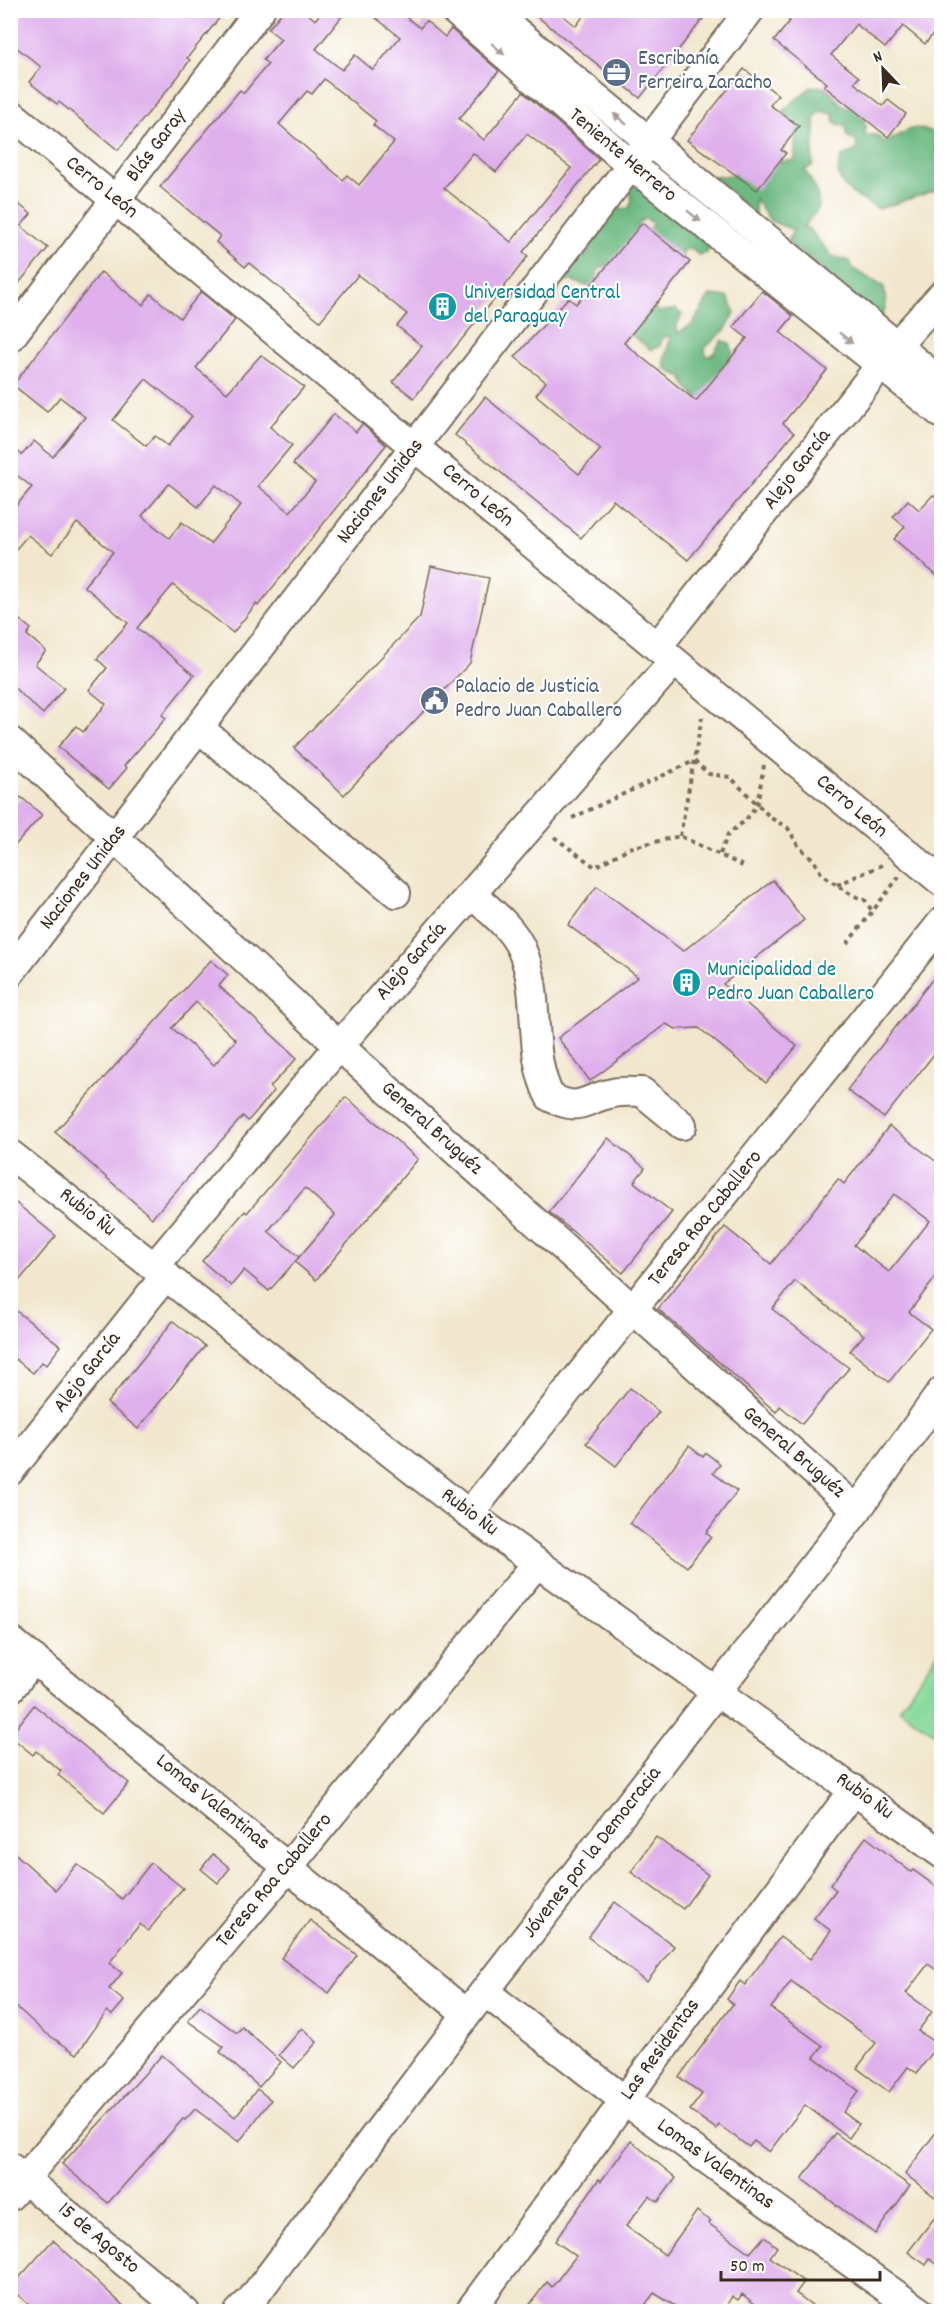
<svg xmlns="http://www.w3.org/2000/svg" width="952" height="2322" font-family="Dekko,sans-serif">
<rect width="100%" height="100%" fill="#fff"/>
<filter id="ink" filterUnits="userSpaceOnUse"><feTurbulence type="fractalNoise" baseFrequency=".0167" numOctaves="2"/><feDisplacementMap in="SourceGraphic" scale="12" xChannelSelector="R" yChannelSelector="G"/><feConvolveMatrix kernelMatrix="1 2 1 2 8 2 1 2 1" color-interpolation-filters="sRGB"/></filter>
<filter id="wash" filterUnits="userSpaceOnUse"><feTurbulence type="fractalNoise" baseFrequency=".008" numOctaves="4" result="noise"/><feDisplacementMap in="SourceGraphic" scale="24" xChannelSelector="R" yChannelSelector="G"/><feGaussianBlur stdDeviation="1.35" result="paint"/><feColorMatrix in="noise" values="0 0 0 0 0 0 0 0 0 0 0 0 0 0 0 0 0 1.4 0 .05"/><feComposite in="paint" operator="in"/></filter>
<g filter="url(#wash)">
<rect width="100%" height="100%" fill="#f2e7ce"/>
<polygon fill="#87d99a" stroke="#61825c" stroke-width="1.5" points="941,1648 941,1738 899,1709"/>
<g fill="#6db982" stroke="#547250" stroke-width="1.5">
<path d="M811,87c19,-3 18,6 29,16 6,5 12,3 19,7l7,16 -1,9h12l8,8c23,-12 25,-21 52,-9l4,13v49l-2,-7 -60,20c-22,-12 -51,-23 -37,-53l15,-6 -1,-9 -9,-5 -1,-9 -12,-5 -1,-8 -13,-3 -5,7c2,17 -4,31 -2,47l-8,5 12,21 2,17 -16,19 5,1 24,28 18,5 3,8 31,18 2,18 -6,17 -93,-81 7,-11 -24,-9 -15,-22v17l-42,-39 27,-3 16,6 23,-18 16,-2v-26l-13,-17 4,-9z"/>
<polygon points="633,183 710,245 707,253 698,255 692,248 683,250 683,259 644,238 653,223 645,218 638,224 640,233 608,265 599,268 596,277 601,284 653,306 659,312 676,309 682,315 677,324 677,333 692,325 710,295 728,297 735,313 726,329 705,348 706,357 713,354 722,340 730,344 733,352 707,399 698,399 686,386 682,377 666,370 664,361 671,336 663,337 660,346 651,350 629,333 591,296 590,287 572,281 562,281 556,273 579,251 585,257 589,251 583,234 613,205 621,209 629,208 632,199 629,191"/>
</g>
<g id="blocks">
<g fill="#dfb0ec" fill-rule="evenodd">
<polygon points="10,10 226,10 187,58 190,60 177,78 118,150 59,102 57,104 29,82 41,67 10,42"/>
<path d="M284,10h20l11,10 8,-10h24l-31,39 26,21 13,-15 18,15 27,-33 -34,-27h31l23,18 6,-7 19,16 6,-8 48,42 -40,48 25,21 39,-48 76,67 -76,93 5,4 -31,40 -83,102 -21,-16 29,-36 -25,-20 10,-12 -49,-39 -38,46 -71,-58 -4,4 -29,-25 4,-6 -60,-49 80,-97 4,3 24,-29 -5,-4 18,-21 -13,-10zM324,79l52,42 -3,4 21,17 -35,43 -12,-10 -4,5 -64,-56 28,-33 5,3zM527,134l44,34 -60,74 -67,-54 29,-35 23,19z"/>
<polygon points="529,10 556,10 576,26 588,10 710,10 640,98"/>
<polygon points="778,10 942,10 942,23 925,44 903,26 885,48 856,24 831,55 859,77 854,83 883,106 888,100 906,114 888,137 824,86 827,83 774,41 790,21"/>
<polygon points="744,69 778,95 770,105 799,126 781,150 786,153 757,190 687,140"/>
<polygon points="10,197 31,214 21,226 48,248 10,294"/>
<polygon points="642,223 690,262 624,343 696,401 747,338 733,327 762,291 793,316 780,332 827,370 783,423 794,433 688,560 613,500 581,538 455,435 485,397 579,474 601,449 536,395 546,382 515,357 568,298 576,304"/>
<path d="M101,272l42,33 8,-11 29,24 21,-26 34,28 -39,48 31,25 34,-38 43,32 -34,40 22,18 -34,41 32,26 25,-30 -22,-18 41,-50 22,18 6,-8 24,21 -128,161 -2,-2 -23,29 -60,-48 -36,43 57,47 -32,40 4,3 -42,48 3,2 -18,21 -51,-42 18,-21 7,6 23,-28 -17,-14 18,-22 -10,-9 31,-36 -44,-37 29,-34 -36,-29 -25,31 -24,-19 -18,21v-43l22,-26 -22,-17v-25l12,10 12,-14 19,16 32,-40 -25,-20 -13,15 -34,-27zM146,379l46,37 -24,30 -13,-10 -9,10 -33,-26zM169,484l29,23 18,-22 25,20 -31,39 -28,-22 -13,16 -27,-22z"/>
<polygon points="933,495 942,502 942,580 894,539 905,527 893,517 908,500 919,510"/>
<polygon points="431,566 489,578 470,663 344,795 294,748 420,617"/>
<polygon points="10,612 31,629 27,635 46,651 35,664 64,688 43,714 10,684"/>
<polygon points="21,797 42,815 10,851 10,809"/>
<polygon points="773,880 804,920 723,984 797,1046 766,1083 699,1028 676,1029 666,1024 590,1081 558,1038 638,977 568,925 597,886 683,951"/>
<path d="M211,960l17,15 -9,11 78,72 -27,29 4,4 -26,30 -5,-5 -91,102 -97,-86zM196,1002l40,38 -22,25 -42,-37z"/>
<polygon points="942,967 942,1044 884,1118 847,1090"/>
<polygon points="346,1097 418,1159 316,1280 295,1262 335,1215 305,1188 268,1231 299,1257 269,1291 244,1270 231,1286 202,1261 245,1211 247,1213"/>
<path d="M889,1126l53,40v103l-33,43 22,17 -42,53 -39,-31 14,-16 -69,-54 -23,28 77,59 -47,56 -22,-18 -4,6 -118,-103 67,-82 46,37 67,-85 6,5zM894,1194l36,27 -41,51 -35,-27z"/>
<polygon points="608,1138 645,1168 634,1182 672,1212 623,1273 549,1212"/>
<polygon points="10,1198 56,1236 10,1292"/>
<polygon points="10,1306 61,1346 46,1365 42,1362 33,1373 10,1355"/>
<polygon points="173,1321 205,1346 138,1429 107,1403"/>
<polygon points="630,1388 659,1412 616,1466 586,1443"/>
<polygon points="689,1446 703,1457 706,1453 720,1464 713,1473 737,1491 706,1533 711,1537 687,1567 630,1523"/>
<polygon points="34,1705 129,1783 104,1813 58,1775 61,1771 36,1751 33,1755 10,1736"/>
<polygon points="656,1837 708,1875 683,1909 631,1872"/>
<polygon points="866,1837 911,1872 913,1870 942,1891 942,1974 928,1964 906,1993 932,2012 918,2031 938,2045 917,2073 908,2067 889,2092 857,2068 876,2043 791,1981 771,2008 823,2046 814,2057 859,2091 843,2112 859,2124 849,2138 805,2105 769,2152 754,2141 749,2147 719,2125 716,2129 690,2110 702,2094 679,2077 733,2004 727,1999 740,1981 745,1985 780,1937 810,1959 831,1931 814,1918 836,1890 830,1885"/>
<polygon points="10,1849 56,1890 77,1864 122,1899 151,1863 183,1888 148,1931 140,1924 109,1963 122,1973 109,1989 124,2001 112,2015 107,2011 77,2054 43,2031 10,2001"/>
<polygon points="213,1854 230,1868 218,1883 201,1869"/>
<polygon points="615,1902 674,1946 647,1982 588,1937"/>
<polygon points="310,1920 357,1955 329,1993 281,1958"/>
<polygon points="200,2006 237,2033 242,2027 281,2062 259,2087 220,2052 224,2047 188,2021"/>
<polygon points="302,2028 317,2042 294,2068 279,2055"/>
<polygon points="162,2055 235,2117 257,2089 271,2100 239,2142 195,2109 185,2120 183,2119 108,2203 62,2164"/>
<polygon points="942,2124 942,2188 935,2197 905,2174"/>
<polygon points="835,2133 910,2186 875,2234 802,2179"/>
<polygon points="631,2141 676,2178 658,2202 649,2196 626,2226 665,2255 697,2211 710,2221 708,2223 750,2253 764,2237 777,2247 770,2257 804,2282 796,2293 821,2312 765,2312 742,2294 738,2300 732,2296 723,2312 685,2312 654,2293 640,2312 540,2312 530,2304 547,2282 552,2287 576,2256 555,2241 599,2179 601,2181"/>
<polygon points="942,2208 942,2268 930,2259 926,2265 908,2252"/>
<polygon points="53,2240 130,2312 37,2312 10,2288"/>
</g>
</g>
</g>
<g filter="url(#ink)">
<use href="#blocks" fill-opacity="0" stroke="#7b6c5c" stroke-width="1.5"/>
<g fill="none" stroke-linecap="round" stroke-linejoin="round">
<defs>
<g id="minor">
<polyline points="454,10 631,165 942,414"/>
<polyline points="490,10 942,383"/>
<polyline points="10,113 942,882"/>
<polyline points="10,338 260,10"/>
<polyline points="657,647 896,346 942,295"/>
<polyline points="199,728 396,893"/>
<polyline points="10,741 339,1046 857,1510"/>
<path d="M472,894c17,16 39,32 49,54 22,48 5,102 29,149 31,16 33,2 63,-4 9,-2 19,-1 29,-1l40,33"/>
<polyline points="10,973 750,10"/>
<polyline points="10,1154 469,1514 942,1854"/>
<polyline points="155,1266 339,1046 674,661"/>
<polyline points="10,1471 166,1275"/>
<polyline points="469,1514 942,922"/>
<polyline points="10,1640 467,2014"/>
<polyline points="10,1689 34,1659"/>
<polyline points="485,1992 624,2100 920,2312"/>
<polyline points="10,2167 185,2312"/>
<polyline points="10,2196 289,1866 537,1563"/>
<polyline points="239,2312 252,2299 467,2014 857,1510 942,1391"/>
<polyline points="469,2312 854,1789"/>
</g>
</defs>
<use href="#minor" stroke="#7b6c5c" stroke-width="32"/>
<g stroke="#7b6c5c" stroke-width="4" stroke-dasharray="4.5 4.5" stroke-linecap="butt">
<polyline points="572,818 694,761 709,774 730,777 771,818 788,828 799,847 813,859 822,875 852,895 865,900 872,911"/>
<polyline points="680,836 702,717"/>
<polyline points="554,837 595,867 629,848 680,836 745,867"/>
<polyline points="720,854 728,834 746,820 757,804 764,765"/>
<polyline points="837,885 882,865"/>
<polyline points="847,944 899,877"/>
</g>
<use href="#minor" stroke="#fff" stroke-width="28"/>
</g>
<defs><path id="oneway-solid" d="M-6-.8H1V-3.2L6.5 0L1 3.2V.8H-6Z" transform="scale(1.5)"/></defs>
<g fill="#a79f9a">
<use href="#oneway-solid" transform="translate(498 49) rotate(41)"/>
<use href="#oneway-solid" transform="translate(620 119) rotate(-140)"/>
<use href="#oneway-solid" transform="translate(694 216) rotate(39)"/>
<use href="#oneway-solid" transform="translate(846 338) rotate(39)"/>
</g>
</g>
<defs>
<symbol id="office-disc" viewBox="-11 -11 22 22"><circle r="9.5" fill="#5c6f8a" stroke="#fff"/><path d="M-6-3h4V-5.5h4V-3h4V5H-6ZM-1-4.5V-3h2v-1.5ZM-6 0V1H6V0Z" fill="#fff"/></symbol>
<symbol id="building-disc" viewBox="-11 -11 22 22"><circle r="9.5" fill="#0f9aa8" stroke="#fff"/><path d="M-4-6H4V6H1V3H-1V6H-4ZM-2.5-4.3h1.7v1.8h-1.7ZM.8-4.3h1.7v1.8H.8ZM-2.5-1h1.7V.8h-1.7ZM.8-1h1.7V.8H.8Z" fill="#fff"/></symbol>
<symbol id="civic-disc" viewBox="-11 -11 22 22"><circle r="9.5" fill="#5c6f8a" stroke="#fff"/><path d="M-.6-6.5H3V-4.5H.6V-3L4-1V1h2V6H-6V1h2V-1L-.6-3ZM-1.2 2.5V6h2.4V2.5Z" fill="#fff"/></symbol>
</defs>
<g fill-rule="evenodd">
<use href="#office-disc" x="600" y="56" width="33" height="33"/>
<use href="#building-disc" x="426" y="290" width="33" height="33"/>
<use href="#civic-disc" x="418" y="684" width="33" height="33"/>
<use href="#building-disc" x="670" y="966" width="33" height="33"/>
</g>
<g text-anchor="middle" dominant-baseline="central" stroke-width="4.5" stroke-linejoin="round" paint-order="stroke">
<g font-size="21" fill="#4e5e75" stroke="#fff" text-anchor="start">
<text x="638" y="60">Escribanía<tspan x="638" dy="24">Ferreira Zaracho</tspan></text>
<text x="455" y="688">Palacio de Justicia<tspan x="455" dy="24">Pedro Juan Caballero</tspan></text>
</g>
<g font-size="21" fill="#3b2a1e" stroke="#fff">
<text transform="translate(157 146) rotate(-53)">Blás Garay</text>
<text transform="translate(622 156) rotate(40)">Teniente Herrero</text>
<text transform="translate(101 188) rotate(39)">Cerro León</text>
<text transform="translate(798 470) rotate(-52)">Alejo García</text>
<text transform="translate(381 492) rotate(-52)">Naciones Unidas</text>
<text transform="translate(477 496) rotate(40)">Cerro León</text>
<text transform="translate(851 807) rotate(40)">Cerro León</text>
<text transform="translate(84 878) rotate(-52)">Naciones Unidas</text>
<text transform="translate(412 962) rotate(-49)">Alejo García</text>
<text transform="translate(431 1129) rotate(42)">General Bruguéz</text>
<text transform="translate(87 1213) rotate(38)">Rubio Ñu</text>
<text transform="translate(706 1219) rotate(-51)">Teresa Roa Caballero</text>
<text transform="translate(88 1373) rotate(-52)">Alejo García</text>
<text transform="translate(793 1453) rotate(41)">General Bruguéz</text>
<text transform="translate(469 1513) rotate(37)">Rubio Ñu</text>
<text transform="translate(864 1797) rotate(36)">Rubio Ñu</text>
<text transform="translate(212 1803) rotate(39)">Lomas Valentinas</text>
<text transform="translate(593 1853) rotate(-52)">Jóvenes por la Democracia</text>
<text transform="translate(275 1881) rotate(-50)">Teresa Roa Caballero</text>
<text transform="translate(661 2050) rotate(-54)">Las Residentas</text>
<text transform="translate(715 2165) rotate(36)">Lomas Valentinas</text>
<text transform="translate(98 2239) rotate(40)">15 de Agosto</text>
</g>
<g font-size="21" fill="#0d838f" stroke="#fff" text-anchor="start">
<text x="464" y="294">Universidad Central<tspan x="464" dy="24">del Paraguay</tspan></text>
<text x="707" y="971">Municipalidad de<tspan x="707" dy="24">Pedro Juan Caballero</tspan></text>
</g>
</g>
<rect width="952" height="2322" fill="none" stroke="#fff" stroke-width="36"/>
<g transform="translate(883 69) rotate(337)" stroke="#ffffff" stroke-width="4.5" paint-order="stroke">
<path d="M0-4.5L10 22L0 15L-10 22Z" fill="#3b2a1e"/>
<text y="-9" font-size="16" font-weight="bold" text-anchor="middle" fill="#3b2a1e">N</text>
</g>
<path d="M721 2271v9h159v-9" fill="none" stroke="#3b2a1e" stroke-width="3"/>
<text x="730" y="2271" font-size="18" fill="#3b2a1e" stroke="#ffffff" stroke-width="4.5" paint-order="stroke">50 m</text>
</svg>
